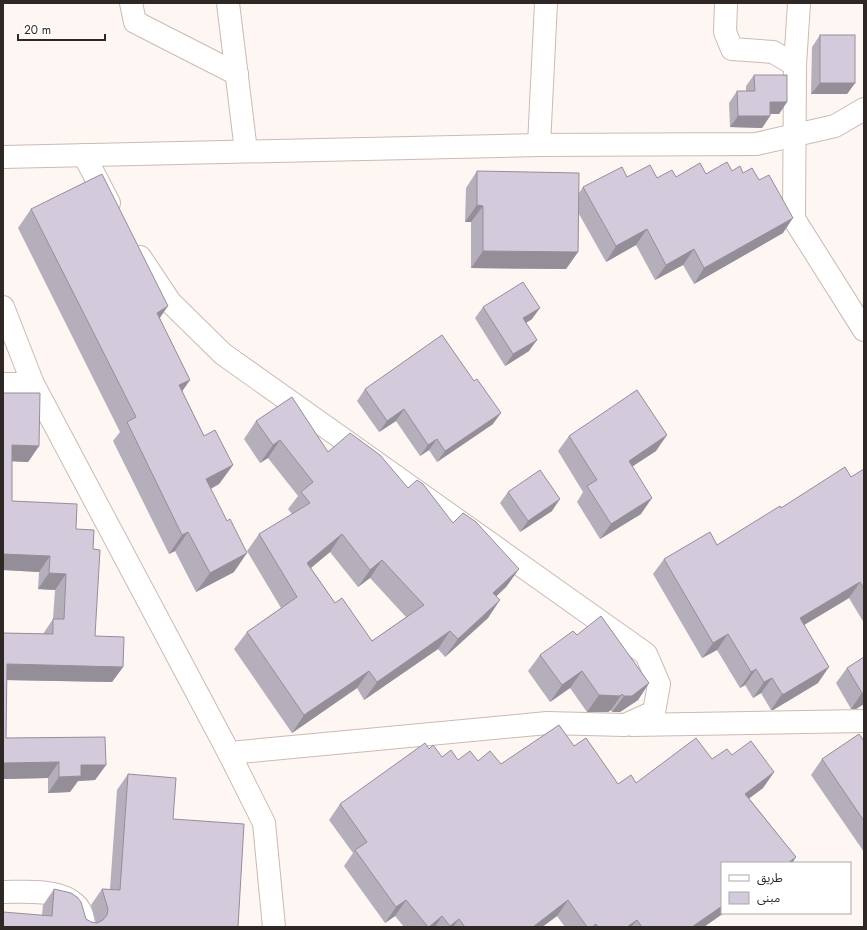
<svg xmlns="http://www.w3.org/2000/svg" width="867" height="930" font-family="Jost,'Noto Sans Arabic',sans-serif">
<rect width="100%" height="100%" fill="#fdf6f3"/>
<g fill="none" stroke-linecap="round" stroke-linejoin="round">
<defs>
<g id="minor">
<polyline points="131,3 135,22 237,74"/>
<polyline points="228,3 246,151"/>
<polyline points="726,3 725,32 732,49 773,52 795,65"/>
<polyline points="799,3 795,65 794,219 864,330"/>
<polyline points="539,145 546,3"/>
<polyline points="84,155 109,203"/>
<polyline points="3,157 539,145 756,144 835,126 864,109"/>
<polyline points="140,257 170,302 223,354 646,654 659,684 654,712 625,725 547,723 229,753"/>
<polyline points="3,307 33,384 229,753 264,823 274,927"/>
<polyline points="3,384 33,384"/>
<polyline points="632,725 864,721"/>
<path d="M3,892c29,0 80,-6 81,35"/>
</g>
</defs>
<use href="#minor" stroke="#ccbab3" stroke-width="24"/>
<use href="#minor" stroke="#fff" stroke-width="22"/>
</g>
<g fill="#b5afbc" fill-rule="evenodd">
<polygon points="820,35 855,83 847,94 811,94 812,47"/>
<polygon points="754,75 787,102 779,114 770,114 770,116 762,128 730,127 729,103 737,91 746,91 746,86"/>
<polygon points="477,171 579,193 583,187 627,177 657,178 676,177 732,171 743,173 783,233 694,284 683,265 655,280 636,245 606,262 579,214 578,252 566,269 471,268 471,222 465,222 466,188"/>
<polygon points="31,209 160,318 182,391 204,436 233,465 219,484 211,489 234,572 196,592 175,551 169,554 113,441 120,432 18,228"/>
<polygon points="483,307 532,319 526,323 529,351 505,366 475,318"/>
<polygon points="365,389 493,424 437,462 429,450 420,456 396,421 379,432 357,401"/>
<polygon points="3,393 39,446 28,462 12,461 12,501 76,529 93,549 95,636 123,667 112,682 7,680 6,738 106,765 95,780 78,781 70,792 48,793 48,778 3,779 3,633 43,634 53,619 55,590 38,589 39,572 3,570"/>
<path d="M256,421l72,31 80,36 45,35 66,46 -13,18 -10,9 -8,22 -43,39 -7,-8 -74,51 -7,-12 -65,45 -58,-84 13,-17 34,-24 -34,-57 12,-17 33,-20 -4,-5 10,-13 -30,-38 -8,5 -16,-24zM330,552l28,35 12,-9 36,39 -34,24 -37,-38 -24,-35z"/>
<polygon points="569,436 656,451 632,466 641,514 600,539 577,502 583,492 558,451"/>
<polygon points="864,469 864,623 849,598 804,625 818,683 773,710 771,710 761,693 753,698 745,685 740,688 717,650 702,658 653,574 664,559 717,545 781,508 851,477"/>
<polygon points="508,492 552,511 520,532 500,503"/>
<polygon points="577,635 649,683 638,700 620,712 612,712 611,710 608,712 587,712 570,688 550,702 528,671 540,655"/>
<polygon points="864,657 864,704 856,709 851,709 836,683 847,668"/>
<polygon points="864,741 864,852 811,775 822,759"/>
<polygon points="574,746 618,784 636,783 712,759 732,755 774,772 763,788 749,798 796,857 792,863 722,863 704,927 565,927 557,916 542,927 404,927 395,916 385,923 344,866 353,853 329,820 340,804 429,749 442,757 458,760 478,761 501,764"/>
<polygon points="128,774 173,819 238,927 3,927 42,915 43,905 54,889 86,919 91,922 96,923 91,905 102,889 110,889 117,790"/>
</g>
<g fill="#948e99">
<polygon points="820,83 855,83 847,94 811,94"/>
<polygon points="770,102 787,102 779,114 762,114"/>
<polygon points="738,116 770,116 762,128 730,127"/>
<polygon points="477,205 483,206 471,222 465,222"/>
<polygon points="793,218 783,233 694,284 704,268"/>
<polygon points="647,229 636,245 606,262 616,246"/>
<polygon points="694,249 683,265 655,280 666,265"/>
<polygon points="483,251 578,252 566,269 471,268"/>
<polygon points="168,306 155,325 157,313"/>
<polygon points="540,308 532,319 515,330 523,318"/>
<polygon points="537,340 529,351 505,366 513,354"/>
<polygon points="190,380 177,399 179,385"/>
<polygon points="404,409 396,421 379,432 387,421"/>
<polygon points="501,413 493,424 437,462 445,451"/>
<polygon points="667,435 656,451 618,476 629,461"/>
<polygon points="437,439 429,450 420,456 428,445"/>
<polygon points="280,440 268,458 260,463 273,445"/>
<polygon points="12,445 39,446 28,462 3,461"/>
<polygon points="233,465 219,484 193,498 206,479"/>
<polygon points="652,498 641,514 600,539 611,524"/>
<polygon points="560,499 552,511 520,532 528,521"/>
<polygon points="188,532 175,551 169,554 182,535"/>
<polygon points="342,534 330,552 295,581 307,563"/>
<polygon points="247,553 234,572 196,592 210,573"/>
<polygon points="3,554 50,556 39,572 3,570"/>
<polygon points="382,560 370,578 358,587 370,570"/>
<polygon points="519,569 506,587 481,611 493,593"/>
<polygon points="49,573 66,574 55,590 38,589"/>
<polygon points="860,582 849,598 789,634 800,618"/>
<polygon points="500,600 488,618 445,657 458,639"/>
<polygon points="450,631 438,649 364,700 377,682"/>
<polygon points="728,634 717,650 702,658 713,643"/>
<polygon points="7,664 123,667 112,682 3,680"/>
<polygon points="829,667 818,683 773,710 771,710 782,694"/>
<polygon points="756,669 745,685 740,688 751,672"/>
<polygon points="369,671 357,688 292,733 304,715"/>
<polygon points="582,671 570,688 550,702 562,685"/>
<polygon points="772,678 761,693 753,698 764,682"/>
<polygon points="649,683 638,700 620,712 612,712 624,696"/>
<polygon points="862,693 864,693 864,704 856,709 851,709"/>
<polygon points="622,694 611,710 608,712 587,712 599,695"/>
<polygon points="59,762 48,778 3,779 3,763"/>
<polygon points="81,765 106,765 95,780 78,781 70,792 48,793 59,777"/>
<polygon points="774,772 763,788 734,810 745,794"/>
<polygon points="796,857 792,863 788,863"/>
<polygon points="406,900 395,916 385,923 396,907"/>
<polygon points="568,900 557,916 542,927 533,927"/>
<polygon points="722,906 722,913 724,913 704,927 692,927"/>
<polygon points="442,916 435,927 429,927"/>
<polygon points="459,919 453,927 450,927 450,926"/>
<polygon points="637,920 631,927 627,927"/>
</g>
<g fill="#d3cbdb" stroke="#948e99" fill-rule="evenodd">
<rect x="820" y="35" width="35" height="48"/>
<polygon points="754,75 787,75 787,102 770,102 770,116 738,116 737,91 755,91"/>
<polygon points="727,162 732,171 740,166 743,173 752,168 759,180 769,175 793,218 704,268 694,249 666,265 647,229 616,246 583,187 622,167 627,177 650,165 657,178 672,170 676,177 700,163 706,174"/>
<polygon points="477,171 579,173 578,252 483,251 483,206 477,205"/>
<polygon points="102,174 168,306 157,313 190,380 179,385 204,436 215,430 233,465 206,479 227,521 230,519 247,553 210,573 188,532 182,535 127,422 136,417 31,209"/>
<polygon points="523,282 540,308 523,318 537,340 513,354 483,307"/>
<polygon points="442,335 474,381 477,379 501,413 445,451 437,439 428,445 404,409 387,421 365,389"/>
<polygon points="637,390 667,435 629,461 652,498 611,524 587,486 597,480 569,436"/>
<polygon points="3,393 40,393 39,446 12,445 12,501 77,504 76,529 94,530 93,549 100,550 95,636 124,637 123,667 7,664 6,738 105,737 106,765 81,765 81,776 59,777 59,762 3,763 3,633 53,634 53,619 64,619 66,574 49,573 50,556 3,554"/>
<path d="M292,397l36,55 22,-19 30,22 28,33 9,-8 6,4 30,39 10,-10 13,9 43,47 -26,24 7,7 -42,39 -8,-8 -73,51 -8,-11 -65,44 -57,-83 50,-35 -38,-63 51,-31 -9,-11 12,-10 -33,-42 -7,5 -17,-24zM342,534l28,36 12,-10 42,45 -52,36 -30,-43 -7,5 -28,-40z"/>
<polygon points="845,467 851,477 864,469 864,589 860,582 800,618 829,667 784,694 782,694 772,678 764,682 756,669 751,672 728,634 713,643 664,559 710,532 717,545 780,506 781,508"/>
<polygon points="540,470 560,499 528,521 508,492"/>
<polygon points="601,616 649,683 632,696 624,696 622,694 620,696 599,695 582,671 562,685 540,655 573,631 577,635"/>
<polygon points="864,657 864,693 862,693 847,668"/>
<polygon points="559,725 574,746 586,738 618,784 631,775 636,783 696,738 712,759 727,749 732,755 751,741 774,772 745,794 796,857 788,863 722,863 722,906 692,927 642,927 637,920 627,927 598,927 596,924 592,927 587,927 568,900 533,927 465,927 459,919 450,926 442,916 429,927 428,927 406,900 396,907 355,850 367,842 340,804 425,743 429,749 433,745 442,757 451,750 458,760 470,751 478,761 490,751 501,764"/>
<polygon points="859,734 864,741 864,821 822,759"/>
<polygon points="128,774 176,778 173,819 244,824 238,927 3,927 3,912 52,916 54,889 71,893 77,897 81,902 86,919 91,922 97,923 103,920 107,915 108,909 102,889 120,890"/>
</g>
<rect width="867" height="930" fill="none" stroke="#2e2724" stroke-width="8"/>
<rect x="721" y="862" width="130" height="52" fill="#ffffff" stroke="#aba9a7"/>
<rect x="729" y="875" width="20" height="6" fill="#ffffff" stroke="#aba9a7"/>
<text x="757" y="882" font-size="12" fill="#2e2724">طريق</text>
<rect x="729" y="892" width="20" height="12" fill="#d3cbdb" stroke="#aba9a7"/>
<text x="757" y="902" font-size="12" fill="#2e2724">مبنى</text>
<path d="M18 34v6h87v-6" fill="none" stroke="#2e2724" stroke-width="2"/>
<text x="24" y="34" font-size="12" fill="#2e2724" stroke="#ffffff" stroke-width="3" paint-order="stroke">20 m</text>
</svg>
